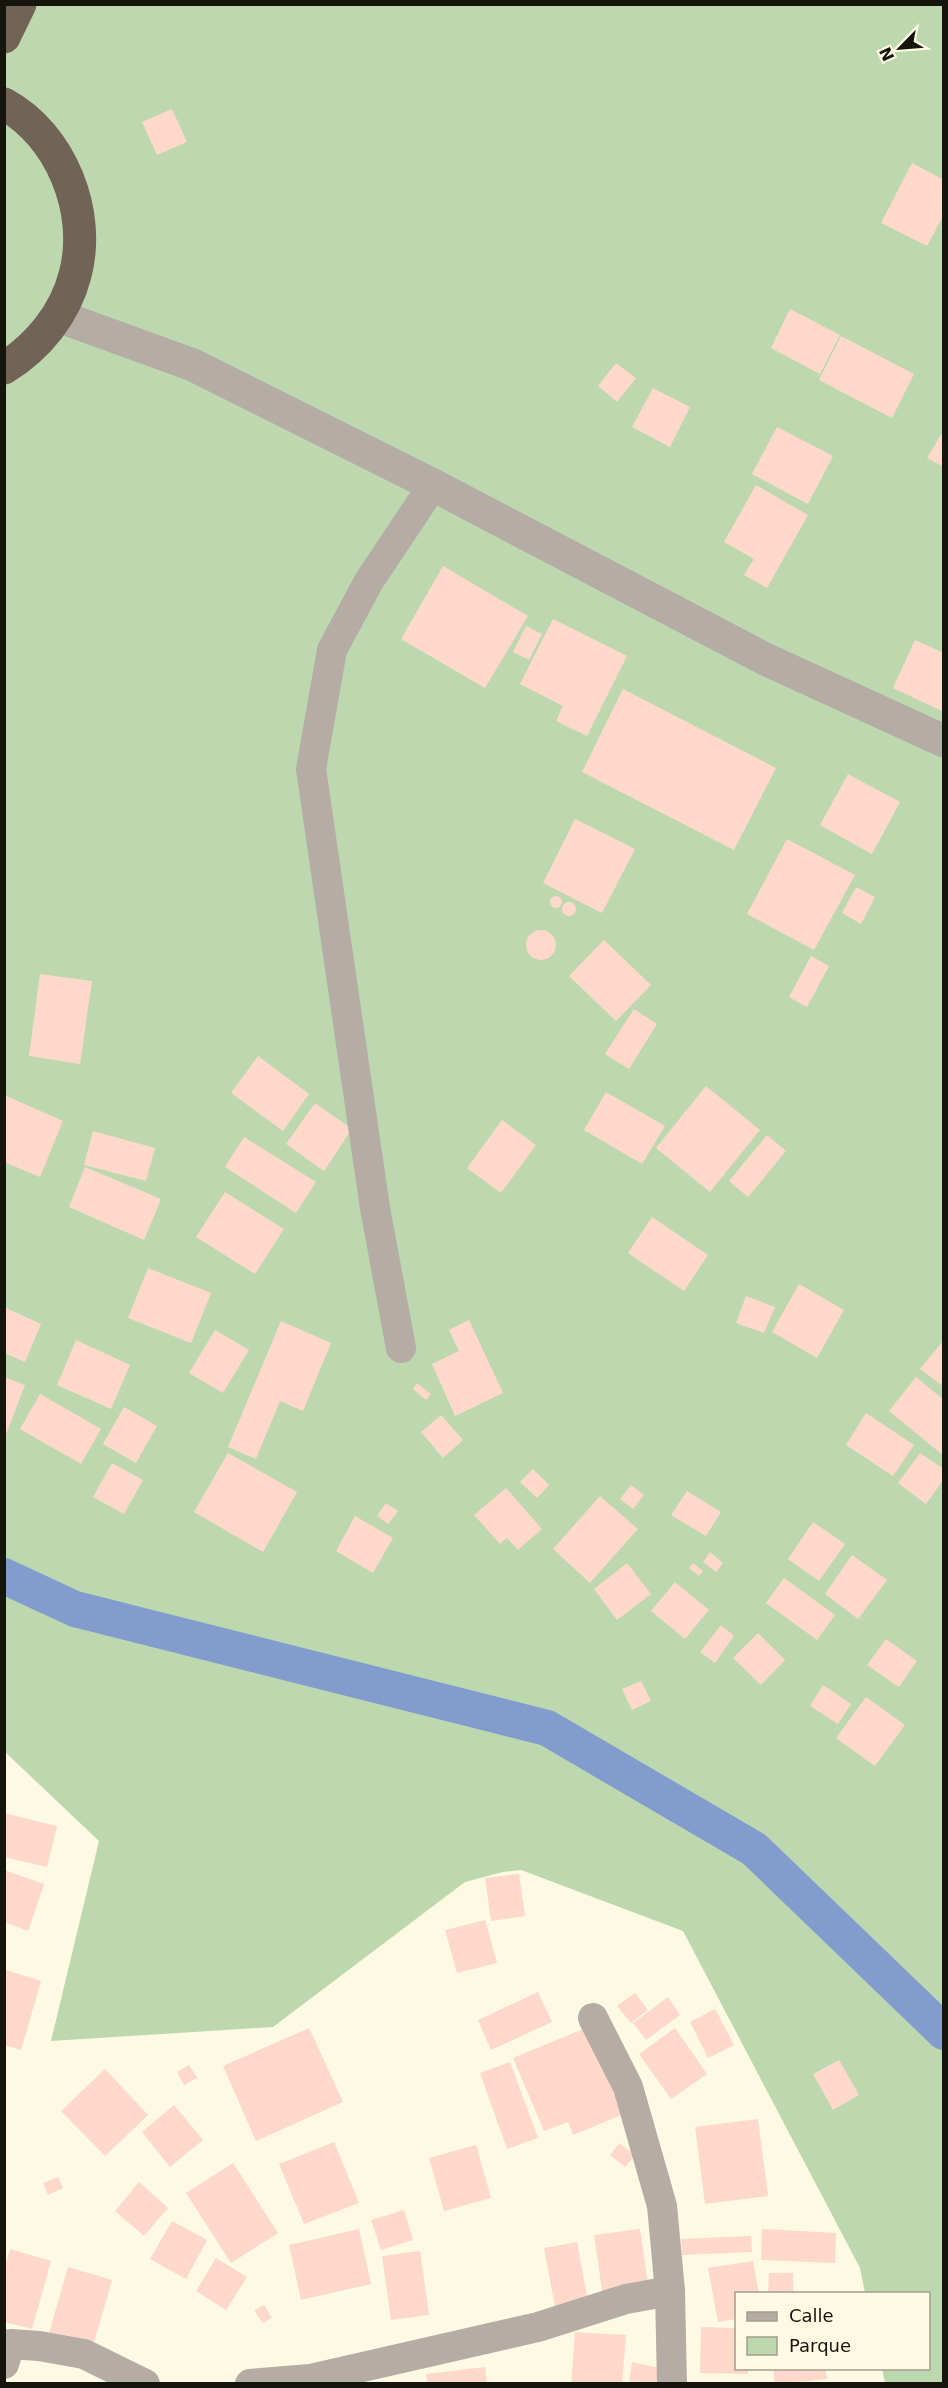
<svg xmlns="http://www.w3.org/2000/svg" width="948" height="2388" font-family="'DejaVu Sans',sans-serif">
<rect width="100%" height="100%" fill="#fef9e2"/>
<polygon fill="#bdd8af" points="4,5 943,5 943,2383 885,2383 882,2369 928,2368 928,2294 865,2293 860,2268 683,1931 521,1870 503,1872 465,1882 273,2027 51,2041 99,1841 5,1752"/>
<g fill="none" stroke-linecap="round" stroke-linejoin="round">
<polyline stroke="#829cce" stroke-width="36" points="4,1576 75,1609 547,1728 754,1849 944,2032"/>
</g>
<g fill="#ffd8cc">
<polygon points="172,109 187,142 157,155 142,122"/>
<polygon points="912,163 944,180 944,214 927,246 881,223"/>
<polygon points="790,309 840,335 820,374 771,348"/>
<polygon points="841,336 914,374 892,418 819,380"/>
<polygon points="616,363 636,378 617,402 598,386"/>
<polygon points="653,388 690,407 670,447 632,427"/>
<polygon points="777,427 833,456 808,504 752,474"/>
<polygon points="944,430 944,467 927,458"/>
<polygon points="756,485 808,515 767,588 744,575 754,559 724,542"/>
<polygon points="443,566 528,616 485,688 401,639"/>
<polygon points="553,619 627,656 587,736 556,721 563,706 520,684"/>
<polygon points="526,626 542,634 529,660 513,652"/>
<polygon points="915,640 944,653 944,712 893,688"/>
<polygon points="623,689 776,768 734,850 582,772"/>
<polygon points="848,774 900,802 872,854 820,825"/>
<polygon points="575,819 635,849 602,913 543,883"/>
<polygon points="787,839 855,875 814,950 747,914"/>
<polygon points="856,887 875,897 861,924 842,913"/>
<circle cx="556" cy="902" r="6"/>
<circle cx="569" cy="909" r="7"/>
<circle cx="541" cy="945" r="15"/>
<polygon points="604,940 651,985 616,1021 569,976"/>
<polygon points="811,956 829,966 807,1007 789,997"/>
<polygon points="40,974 92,981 80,1064 29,1056"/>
<polygon points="634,1009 657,1024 629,1069 605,1054"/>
<polygon points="258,1056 309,1094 283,1131 231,1093"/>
<polygon points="706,1086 760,1130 710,1192 656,1148"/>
<polygon points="606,1092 665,1126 642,1164 584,1130"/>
<polygon points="4,1095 63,1121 40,1177 4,1162"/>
<polygon points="315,1103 352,1129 324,1171 286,1144"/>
<polygon points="502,1120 536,1145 501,1193 467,1168"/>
<polygon points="93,1131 155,1148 146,1181 84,1165"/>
<polygon points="767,1135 786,1151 748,1197 729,1181"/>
<polygon points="244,1137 316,1182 296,1213 225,1167"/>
<polygon points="85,1167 161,1199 144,1240 69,1207"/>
<polygon points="225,1192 284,1229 255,1274 196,1237"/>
<polygon points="652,1217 708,1255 684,1291 628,1253"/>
<polygon points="148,1268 211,1293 191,1343 128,1318"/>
<polygon points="799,1284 844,1310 817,1358 772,1332"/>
<polygon points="746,1296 775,1307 764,1333 736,1323"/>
<polygon points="4,1307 41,1324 25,1362 4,1353"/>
<polygon points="469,1320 503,1393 455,1416 432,1364 459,1351 449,1330"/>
<polygon points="281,1321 331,1343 303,1411 280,1401 256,1459 228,1447"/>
<polygon points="215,1330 249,1350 223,1393 189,1373"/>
<polygon points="76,1340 130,1365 111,1409 57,1385"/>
<polygon points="942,1342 944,1343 944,1387 920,1369"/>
<polygon points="4,1377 25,1385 5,1437 4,1437"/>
<polygon points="916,1377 944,1400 944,1456 889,1411"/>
<polygon points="417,1383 431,1394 426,1400 413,1389"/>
<polygon points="40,1394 101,1429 81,1464 20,1429"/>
<polygon points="124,1407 157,1426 136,1463 103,1444"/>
<polygon points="866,1413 914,1445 893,1476 846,1445"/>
<polygon points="441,1415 463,1440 443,1458 421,1432"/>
<polygon points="228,1453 297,1492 263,1552 194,1512"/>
<polygon points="920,1453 944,1469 944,1479 926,1504 898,1483"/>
<polygon points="112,1463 143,1480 124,1514 93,1497"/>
<polygon points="533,1469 549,1485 537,1498 520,1482"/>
<polygon points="631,1485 644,1495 633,1509 620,1499"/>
<polygon points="506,1488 542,1529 518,1550 507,1538 500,1544 474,1515"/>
<polygon points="687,1491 721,1512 706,1536 671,1515"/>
<polygon points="600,1496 638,1529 590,1583 553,1549"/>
<polygon points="386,1503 398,1511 388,1524 377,1516"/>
<polygon points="355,1516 393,1538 373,1573 336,1551"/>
<polygon points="813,1522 845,1544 819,1581 788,1559"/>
<polygon points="710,1552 723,1563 716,1572 703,1562"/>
<polygon points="852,1555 887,1580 858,1619 825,1594"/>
<polygon points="627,1563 651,1594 617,1620 594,1589"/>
<polygon points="693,1563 703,1571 699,1576 689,1568"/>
<polygon points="784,1578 835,1615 817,1640 766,1603"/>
<polygon points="675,1582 709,1610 685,1639 651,1611"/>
<polygon points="721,1625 734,1636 715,1663 700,1652"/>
<polygon points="758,1633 785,1660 761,1685 733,1658"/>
<polygon points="886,1639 917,1661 899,1687 867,1665"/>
<polygon points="641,1681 651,1701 632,1710 622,1689"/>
<polygon points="823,1685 851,1704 838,1724 810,1706"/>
<polygon points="866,1697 905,1725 875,1766 836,1738"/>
<polygon points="4,1813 57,1826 47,1867 4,1857"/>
<polygon points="4,1870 44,1884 28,1931 4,1922"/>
<polygon points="519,1874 525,1916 491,1921 485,1878"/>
<polygon points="485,1920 497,1963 457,1973 445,1930"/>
<polygon points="6,1970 41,1981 21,2050 4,2045 4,1977"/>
<polygon points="538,1992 552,2022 491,2050 478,2020"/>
<polygon points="635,1993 648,2010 631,2023 617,2006"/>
<polygon points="668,1997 680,2015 646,2040 633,2023"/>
<polygon points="715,2009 734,2045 708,2058 690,2022"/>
<polygon points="588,2027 624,2114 573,2135 568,2122 544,2131 513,2058"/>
<polygon points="309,2028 343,2102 256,2141 223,2066"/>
<polygon points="675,2028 707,2074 671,2099 639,2054"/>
<polygon points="839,2060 859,2095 833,2110 813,2074"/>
<polygon points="510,2062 538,2138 507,2149 480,2073"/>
<polygon points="189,2065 197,2078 184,2085 177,2072"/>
<polygon points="105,2069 148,2115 105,2156 61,2111"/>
<polygon points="174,2105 203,2140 170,2167 142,2132"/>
<polygon points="758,2119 768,2196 705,2204 695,2127"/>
<polygon points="334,2142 359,2203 304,2224 279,2164"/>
<polygon points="619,2143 635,2155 625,2167 610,2155"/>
<polygon points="476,2145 491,2198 444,2211 429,2158"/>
<polygon points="233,2163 278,2233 231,2263 186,2193"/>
<polygon points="58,2177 63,2188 48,2195 43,2183"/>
<polygon points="139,2182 168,2208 144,2236 115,2211"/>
<polygon points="404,2210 413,2240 381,2250 371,2220"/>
<polygon points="172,2221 207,2240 186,2279 150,2259"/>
<polygon points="359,2229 371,2284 301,2300 289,2245"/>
<polygon points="640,2229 649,2291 603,2297 594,2235"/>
<polygon points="762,2229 836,2233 835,2263 761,2260"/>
<polygon points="751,2236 752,2252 682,2255 681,2239"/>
<polygon points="577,2242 589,2307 556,2313 544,2248"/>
<polygon points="10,2249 51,2261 32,2329 4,2322 4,2269"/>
<polygon points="420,2251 429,2315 391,2320 382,2256"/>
<polygon points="216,2258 247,2277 226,2310 196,2291"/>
<polygon points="753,2261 759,2294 736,2294 736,2319 718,2322 708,2268"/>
<polygon points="68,2267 112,2280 93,2346 49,2333"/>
<polygon points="769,2273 793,2273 793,2294 768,2294"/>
<polygon points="264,2305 272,2318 262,2323 254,2310"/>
<polygon points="701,2327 736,2328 736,2368 748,2368 748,2374 700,2373"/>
<polygon points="575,2332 626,2335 622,2384 571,2384"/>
<polygon points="632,2362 659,2368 656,2384 629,2381"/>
<polygon points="485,2367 487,2384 427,2384 426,2374"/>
<polygon points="773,2368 825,2368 827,2379 775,2384"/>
</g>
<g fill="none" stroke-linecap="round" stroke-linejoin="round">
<g stroke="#b4aca5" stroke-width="30">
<polyline points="401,1348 375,1208 311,769 332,650 369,581 433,485"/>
<polyline points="593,2018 628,2087 662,2206 670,2291 672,2384"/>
<polyline points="4,2364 10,2344 39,2346 84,2354 145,2384"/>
<polyline points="250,2384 310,2379 538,2327 626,2299 670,2291"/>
</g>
<polyline stroke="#b4aca5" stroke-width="33" points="58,316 193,365 433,485 765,659 944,741"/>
<g stroke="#716355" stroke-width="33">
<polyline points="4,37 20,4"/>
<path d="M4,104c57,31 88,108 71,171 -10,39 -37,72 -71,93"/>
</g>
</g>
<rect width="948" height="2388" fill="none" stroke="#16150d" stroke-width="12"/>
<rect x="735" y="2292" width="195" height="78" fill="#fef9e2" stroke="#a19e8d" stroke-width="1.5"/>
<rect x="747" y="2312" width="30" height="9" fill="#b4aca5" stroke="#a19e8d" stroke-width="1.5"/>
<text x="789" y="2322" font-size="18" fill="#16150d">Calle</text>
<rect x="747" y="2337" width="30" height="18" fill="#bdd8af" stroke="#a19e8d" stroke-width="1.5"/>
<text x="789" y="2352" font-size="18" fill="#16150d">Parque</text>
<g transform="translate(900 48) rotate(245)" stroke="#fef9e2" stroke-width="4.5" paint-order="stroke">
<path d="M0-4.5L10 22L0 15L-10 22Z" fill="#16150d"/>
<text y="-9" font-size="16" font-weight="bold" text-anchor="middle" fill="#16150d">N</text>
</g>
</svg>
